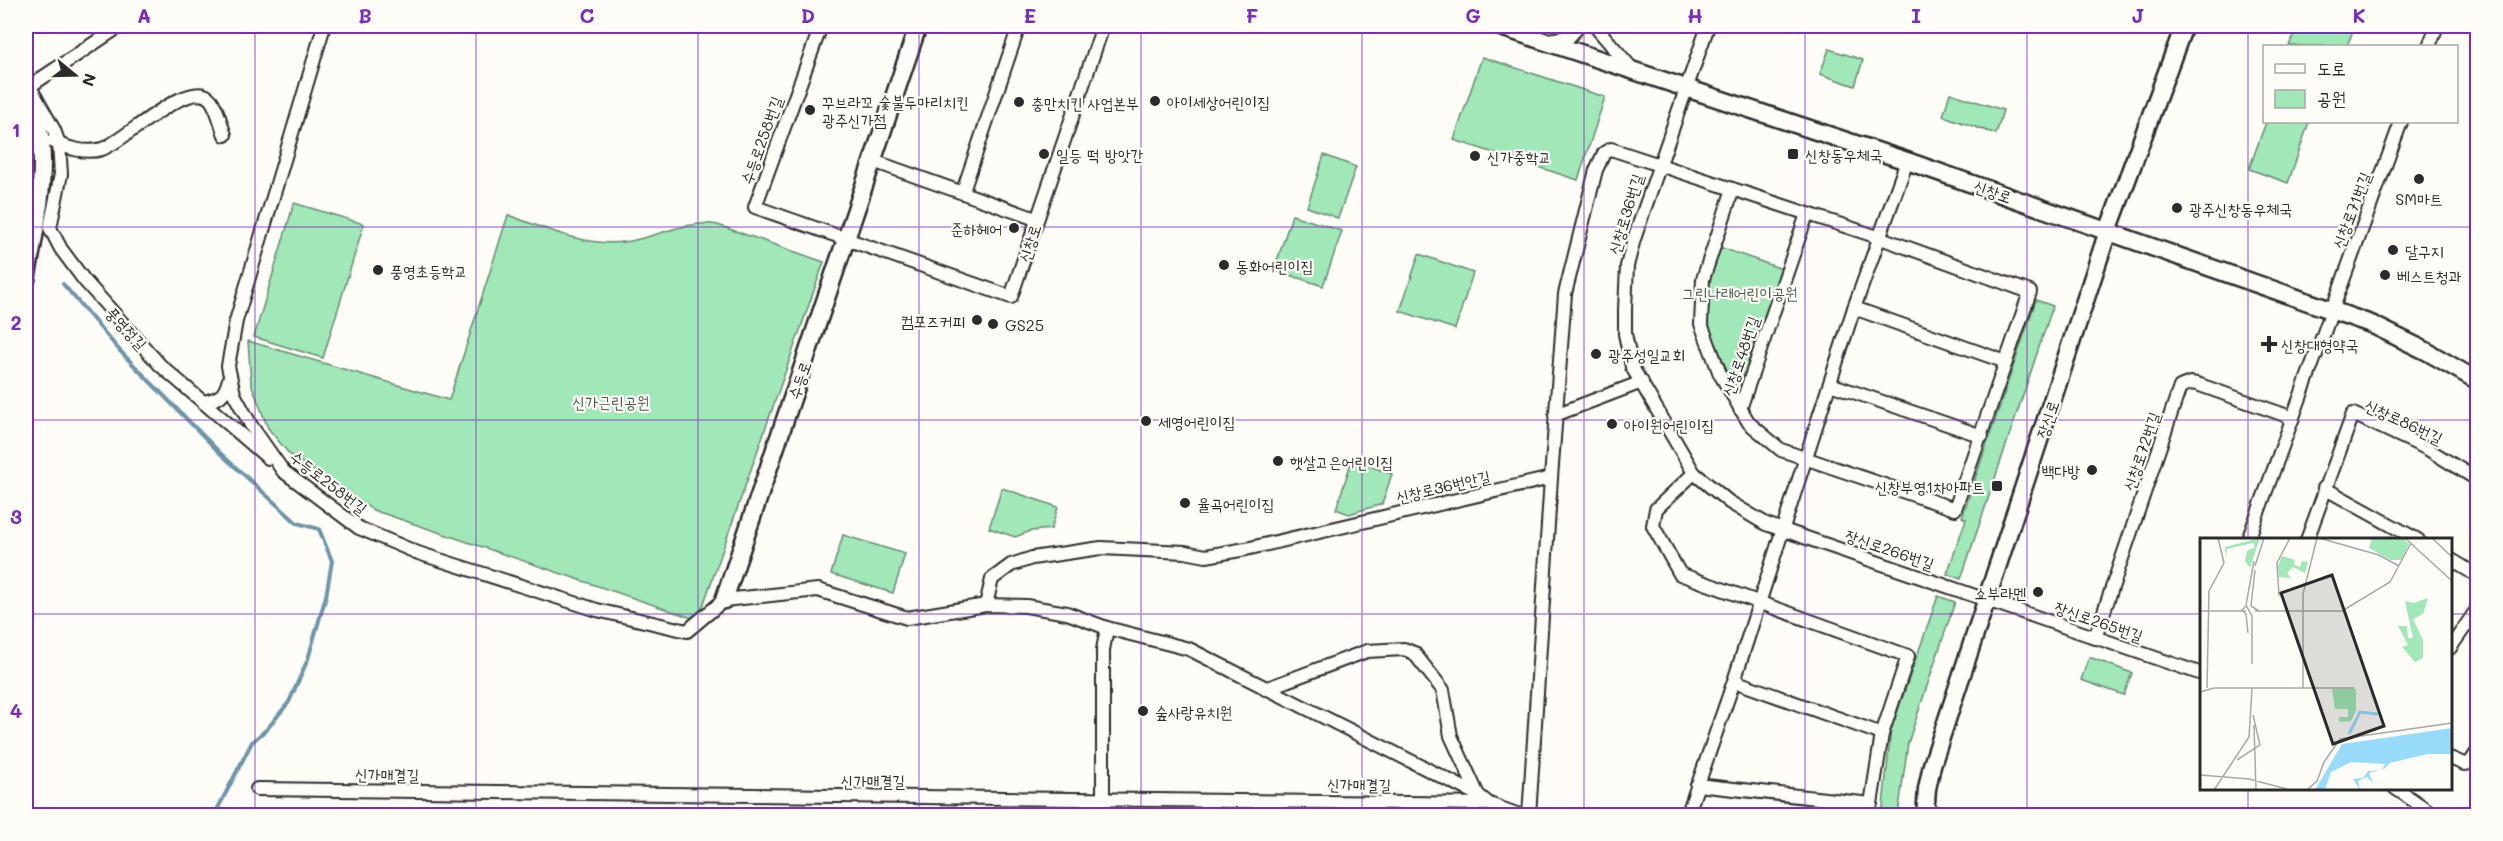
<svg xmlns="http://www.w3.org/2000/svg" width="2503" height="841" font-family="Mali,'Poor Story',sans-serif">
<rect width="100%" height="100%" fill="#fdfcf7"/>
<filter id="ink" filterUnits="userSpaceOnUse"><feTurbulence type="fractalNoise" baseFrequency=".0167" numOctaves="2"/><feDisplacementMap in="SourceGraphic" scale="12" xChannelSelector="R" yChannelSelector="G"/><feConvolveMatrix kernelMatrix="1 2 1 2 8 2 1 2 1" color-interpolation-filters="sRGB"/></filter>
<g filter="url(#ink)">
<g fill="#a0e8b7" stroke="#668a71" stroke-width="1.5">
<polygon points="2297,26 2355,26 2347,46 2289,46"/>
<polygon points="1829,49 1863,60 1855,86 1820,74"/>
<polygon points="1482,57 1605,97 1578,180 1454,140"/>
<polygon points="1950,93 2003,110 1996,134 1943,116"/>
<polygon points="2266,122 2309,122 2288,183 2249,169"/>
<polygon points="1324,155 1356,167 1338,218 1307,207"/>
<polygon points="294,203 364,224 323,358 254,337"/>
<path d="M508,215c37,13 76,32 116,27 32,-4 61,-23 94,-17l106,37 -126,358 -325,-110 -83,-55 -22,-27 -17,-45 -3,-42 201,59z"/>
<polygon points="1292,215 1342,231 1323,286 1274,270"/>
<polygon points="1719,247 1782,269 1745,373 1735,376 1728,372 1707,323 1707,290"/>
<polygon points="1419,254 1473,273 1455,329 1400,311"/>
<polygon points="2036,300 2053,306 1961,579 1947,574 1966,519 1962,517"/>
<polygon points="1352,460 1392,474 1382,504 1349,514 1336,509"/>
<polygon points="1002,488 1058,507 1051,529 1031,531 1015,537 989,528"/>
<polygon points="843,535 905,554 893,593 831,574"/>
<polygon points="1938,596 1955,602 1908,743 1898,815 1882,815 1891,730"/>
<polygon points="2089,657 2132,673 2124,695 2081,680"/>
</g>
<g fill="none" stroke-linecap="round" stroke-linejoin="round">
<polyline stroke="#6d95a8" stroke-width="4" points="63,284 120,351 221,454 297,523 319,529 332,561 326,596 308,659 289,702 267,729 252,742 214,816"/>
<defs>
<g id="street">
<polyline points="324,26 236,321 228,366 234,394 252,427 283,471 359,528 418,553 597,610 687,631 724,600 818,590 907,618 986,605 1026,606 1067,613 1107,628 1189,649 1478,795 1489,804 1522,816"/>
<polyline points="821,26 755,207 1011,297 1103,26"/>
<polyline points="1595,26 1633,70"/>
<polyline points="1708,26 1634,239 1627,266 1625,309 1625,334 1632,367 1694,473 1729,502 1766,524 2202,674"/>
<polyline points="1547,40 1569,37 1579,26"/>
<polyline points="2429,46 2437,26"/>
<polyline points="26,80 54,130 59,144 61,174 50,228 61,249 84,280 160,365 268,458"/>
<polyline points="30,86 120,26"/>
<path d="M52,141c14,7 34,13 50,8 21,-6 90,-75 109,-49 7,9 10,25 14,35"/>
<polyline points="873,161 1036,219"/>
<polyline points="963,191 1019,26"/>
<polyline points="1854,308 2006,362"/>
<polyline points="1830,384 1982,436"/>
<path d="M203,402c16,-3 22,-6 26,-23"/>
<polyline points="1740,409 1807,214"/>
<polyline points="1555,415 1642,382"/>
<polyline points="1694,473 1656,509 1653,526 1680,574 1908,656 1882,734 1871,804 1697,785"/>
<polyline points="2324,488 2418,540"/>
<polyline points="2248,540 2401,122"/>
<polyline points="2307,540 2353,414 2426,448 2478,480"/>
<polyline points="2450,559 2478,576"/>
<polyline points="986,605 992,579 1011,565 1032,558 1101,548 1185,552 1206,556 1246,549 1551,478 1565,294 1596,170 1604,153 1611,149 1878,237 2030,292 1955,509 1781,450 1749,423 1720,374 1701,324 1703,279 1733,189"/>
<polyline points="2095,638 2180,387 2190,383 2197,384 2293,418"/>
<polyline points="2450,648 2478,608"/>
<polyline points="1734,681 1882,734"/>
<polyline points="1265,689 1367,651 1404,649 1414,653 1443,690 1451,736 1478,795"/>
<polyline points="2450,758 2464,764 2470,763 2478,751"/>
<polyline points="2395,788 2436,816"/>
<polyline points="257,789 1489,804"/>
<polyline points="1103,798 1103,650 1107,628"/>
<polyline points="1529,816 1551,478"/>
<polyline points="1687,816 1734,681 1854,308 1907,161"/>
</g>
<g id="secondary">
<polyline points="1498,26 1907,161 2371,324 2426,351 2478,381"/>
<path d="M26,105c5,9 12,19 14,30 7,43 -6,102 -14,145"/>
<polyline points="724,600 918,26"/>
<polyline points="1925,816 1927,789 1932,765 2108,231 2184,26"/>
</g>
</defs>
<use href="#street" stroke="#2b2b2b" stroke-width="16"/>
<use href="#secondary" stroke="#2b2b2b" stroke-width="21"/>
<use href="#street" stroke="#fdfcf7" stroke-width="12"/>
<use href="#secondary" stroke="#fdfcf7" stroke-width="16"/>
</g>
</g>
<path fill="none" stroke="#7b2cbf" stroke-width="1.5" stroke-opacity="0.55" d="M255,26v790M476,26v790M698,26v790M919,26v790M1141,26v790M1362,26v790M1584,26v790M1805,26v790M2027,26v790M2248,26v514M26,227h2452M26,420h2452M26,614h2176M2450,614h28M2248,788v28"/>
<g fill="#2b2b2b" stroke="#fdfcf7" stroke-width="2">
<circle cx="1155" cy="101" r="6"/>
<circle cx="1019" cy="102" r="6"/>
<circle cx="810" cy="110" r="6"/>
<circle cx="1044" cy="154" r="6"/>
<rect x="1787" y="148" width="12" height="12" rx="3"/>
<circle cx="1475" cy="156" r="6"/>
<circle cx="2419" cy="179" r="6"/>
<circle cx="2177" cy="208" r="6"/>
<circle cx="1014" cy="228" r="6"/>
<circle cx="2393" cy="250" r="6"/>
<circle cx="1224" cy="265" r="6"/>
<circle cx="378" cy="270" r="6"/>
<circle cx="2385" cy="275" r="6"/>
<circle cx="977" cy="320" r="6"/>
<circle cx="993" cy="324" r="6"/>
<path d="M2266 335h6v6h6v6h-6v6h-6v-6h-6v-6h6z"/>
<circle cx="1596" cy="354" r="6"/>
<circle cx="1146" cy="421" r="6"/>
<circle cx="1612" cy="424" r="6"/>
<circle cx="1278" cy="461" r="6"/>
<circle cx="2092" cy="470" r="6"/>
<rect x="1991" y="480" width="12" height="12" rx="3"/>
<circle cx="1185" cy="503" r="6"/>
<circle cx="2038" cy="592" r="6"/>
<circle cx="1143" cy="711" r="6"/>
</g>
<g text-anchor="middle" dominant-baseline="central" stroke-width="4.5" stroke-linejoin="round" paint-order="stroke">
<g font-size="16" fill="#2b2b2b" stroke="#fdfcf7" text-anchor="start">
<text x="822" y="101">꾸브라꼬 숯불두마리치킨<tspan x="822" dy="18">광주신가점</tspan></text>
<text x="1167" y="101">아이세상어린이집</text>
<text x="1031" y="102">충만치킨 사업본부</text>
<text x="1056" y="154">일등 떡 방앗간</text>
<text x="1805" y="154">신창동우체국</text>
<text x="1487" y="156">신가중학교</text>
<text x="2419" y="198" text-anchor="middle">SM마트</text>
<text x="2189" y="208">광주신창동우체국</text>
<text x="1002" y="228" text-anchor="end">준하헤어</text>
<text x="2405" y="250">달구지</text>
<text x="1236" y="265">동화어린이집</text>
<text x="390" y="270">풍영초등학교</text>
<text x="2397" y="275">베스트청과</text>
<text x="965" y="320" text-anchor="end">컴포즈커피</text>
<text x="1005" y="324">GS25</text>
<text x="2281" y="344">신창대형약국</text>
<text x="1608" y="354">광주성일교회</text>
<text x="1158" y="421">세영어린이집</text>
<text x="1624" y="424">아이원어린이집</text>
<text x="1290" y="461">햇살고은어린이집</text>
<text x="2080" y="470" text-anchor="end">백다방</text>
<text x="1985" y="486" text-anchor="end">신창부영1차아파트</text>
<text x="1197" y="503">율곡어린이집</text>
<text x="2026" y="592" text-anchor="end">쇼부라멘</text>
<text x="1155" y="711">숲사랑유치원</text>
</g>
<g font-size="16" fill="#2b2b2b" stroke="#fdfcf7">
<text transform="translate(761 140) rotate(-70)">수등로258번길</text>
<text transform="translate(1993 191) rotate(19)">신창로</text>
<text transform="translate(2351 210) rotate(-69)">신창로71번길</text>
<text transform="translate(1625 214) rotate(-73)">신창로36번길</text>
<text transform="translate(1029 243) rotate(-72)">신창로</text>
<text transform="translate(127 328) rotate(47)">풍영정길</text>
<text transform="translate(1740 356) rotate(-71)">신창로48번길</text>
<text transform="translate(799 380) rotate(-71)">수등로</text>
<text transform="translate(2047 419) rotate(-71)">장신로</text>
<text transform="translate(2404 421) rotate(25)">신창로86번길</text>
<text transform="translate(2141 451) rotate(-71)">신창로72번길</text>
<text transform="translate(329 482) rotate(38)">수등로258번길</text>
<text transform="translate(1443 486) rotate(-13)">신창로36번안길</text>
<text transform="translate(1890 549) rotate(19)">장신로266번길</text>
<text transform="translate(2099 621) rotate(19)">장신로265번길</text>
<text transform="translate(387 774) rotate(1)">신가매결길</text>
<text x="873" y="780">신가매결길</text>
<text transform="translate(1359 784) rotate(1)">신가매결길</text>
</g>
<g font-size="16" fill="#485a4e" stroke="#fdfcf7">
<text x="1740" y="292">그린나래어린이공원</text>
<text x="611" y="401">신가근린공원</text>
</g>
</g>
<g transform="translate(2200 538)">
<rect width="252" height="252" fill="#fdfcf7"/>
<path d="M60,0l-10,30 -5,-7 2,-10 8,-4 -2,-4 -26,6 -1,9 -1,-11zM172,0h31l6,6 -8,16h-10l-22,-12zM82,18l13,4 -1,5 6,2 2,-6 6,1 -3,11 -12,-6 -6,6 4,5 -12,-1 -1,-10zM228,60l-5,16 -10,5 10,21v18l-8,4 -13,-15 6,-2 -10,-19h9l1,12h5l-8,-37 9,2zM132,151h24v22l-5,10 -12,1v-5h9v-8h-13z" fill="#a0e8b7"/>
<path d="M252,190v26h-24l-38,9 -6,6 -15,4 4,10 -6,-6 -9,4 2,9 -7,-11 10,-1 5,-7 14,-1 3,-6 -34,-2 -20,10 -6,18h-10l27,-46z" fill="#99dbfb"/>
<path fill="none" stroke="#99dbfb" stroke-width="3" d="M149,196l11,-22 18,2"/>
<path fill="none" stroke="#a9a8a5" stroke-width="1.5" d="M119,0l60,17 20,11M205,0l47,43M232,0l20,19M55,28l9,-28M55,32l-4,36 8,5M79,58l-2,-33 13,-25M46,68l-4,4 4,4 2,19M0,73h46M55,73h87l48,-29 21,-39M52,126v-48l-6,-11 8,-44M7,150l2,-97 15,-28 -6,-25M103,150v-94l14,-56M0,154l14,-4h140M54,187l2,65M37,222l23,-15 -7,-30M0,237l49,4 38,10M14,252l35,-53 3,-49M107,252l10,-9 7,-19 16,-23 112,-16"/>
<path fill="#2b2b2b" fill-opacity="0.15" stroke="#2b2b2b" stroke-width="3" d="M132,37l52,151 -51,18 -52,-151z"/>
<rect width="252" height="252" fill="none" stroke="#2b2b2b" stroke-width="3"/>
</g>
<rect width="2503" height="841" fill="none" stroke="#fdfcf7" stroke-width="66"/>
<rect x="2263" y="45" width="195" height="78" fill="#fdfcf7" stroke="#a9a8a5" stroke-width="1.5"/>
<rect x="2275" y="64" width="30" height="9" fill="#fdfcf7" stroke="#a9a8a5" stroke-width="1.5"/>
<text x="2317" y="75" font-size="18" fill="#2b2b2b">도로</text>
<rect x="2275" y="90" width="30" height="18" fill="#a0e8b7" stroke="#a9a8a5" stroke-width="1.5"/>
<text x="2317" y="105" font-size="18" fill="#2b2b2b">공원</text>
<g transform="translate(75 75) rotate(109)" stroke="#fdfcf7" stroke-width="4.5" paint-order="stroke">
<path d="M0-4.5L10 22L0 15L-10 22Z" fill="#2b2b2b"/>
<text y="-9" font-size="16" font-weight="bold" text-anchor="middle" fill="#2b2b2b">N</text>
</g>
<rect x="33" y="33" width="2437" height="775" fill="none" stroke="#7b2cbf" stroke-width="2"/>
<g font-size="20" text-anchor="middle" font-weight="bold" fill="#7b2cbf">
<text x="144" y="23">A</text>
<text x="365" y="23">B</text>
<text x="587" y="23">C</text>
<text x="808" y="23">D</text>
<text x="1030" y="23">E</text>
<text x="1252" y="23">F</text>
<text x="1473" y="23">G</text>
<text x="1695" y="23">H</text>
<text x="1916" y="23">I</text>
<text x="2138" y="23">J</text>
<text x="2359" y="23">K</text>
<text x="16" y="137">1</text>
<text x="16" y="330">2</text>
<text x="16" y="524">3</text>
<text x="16" y="718">4</text>
</g>
</svg>
